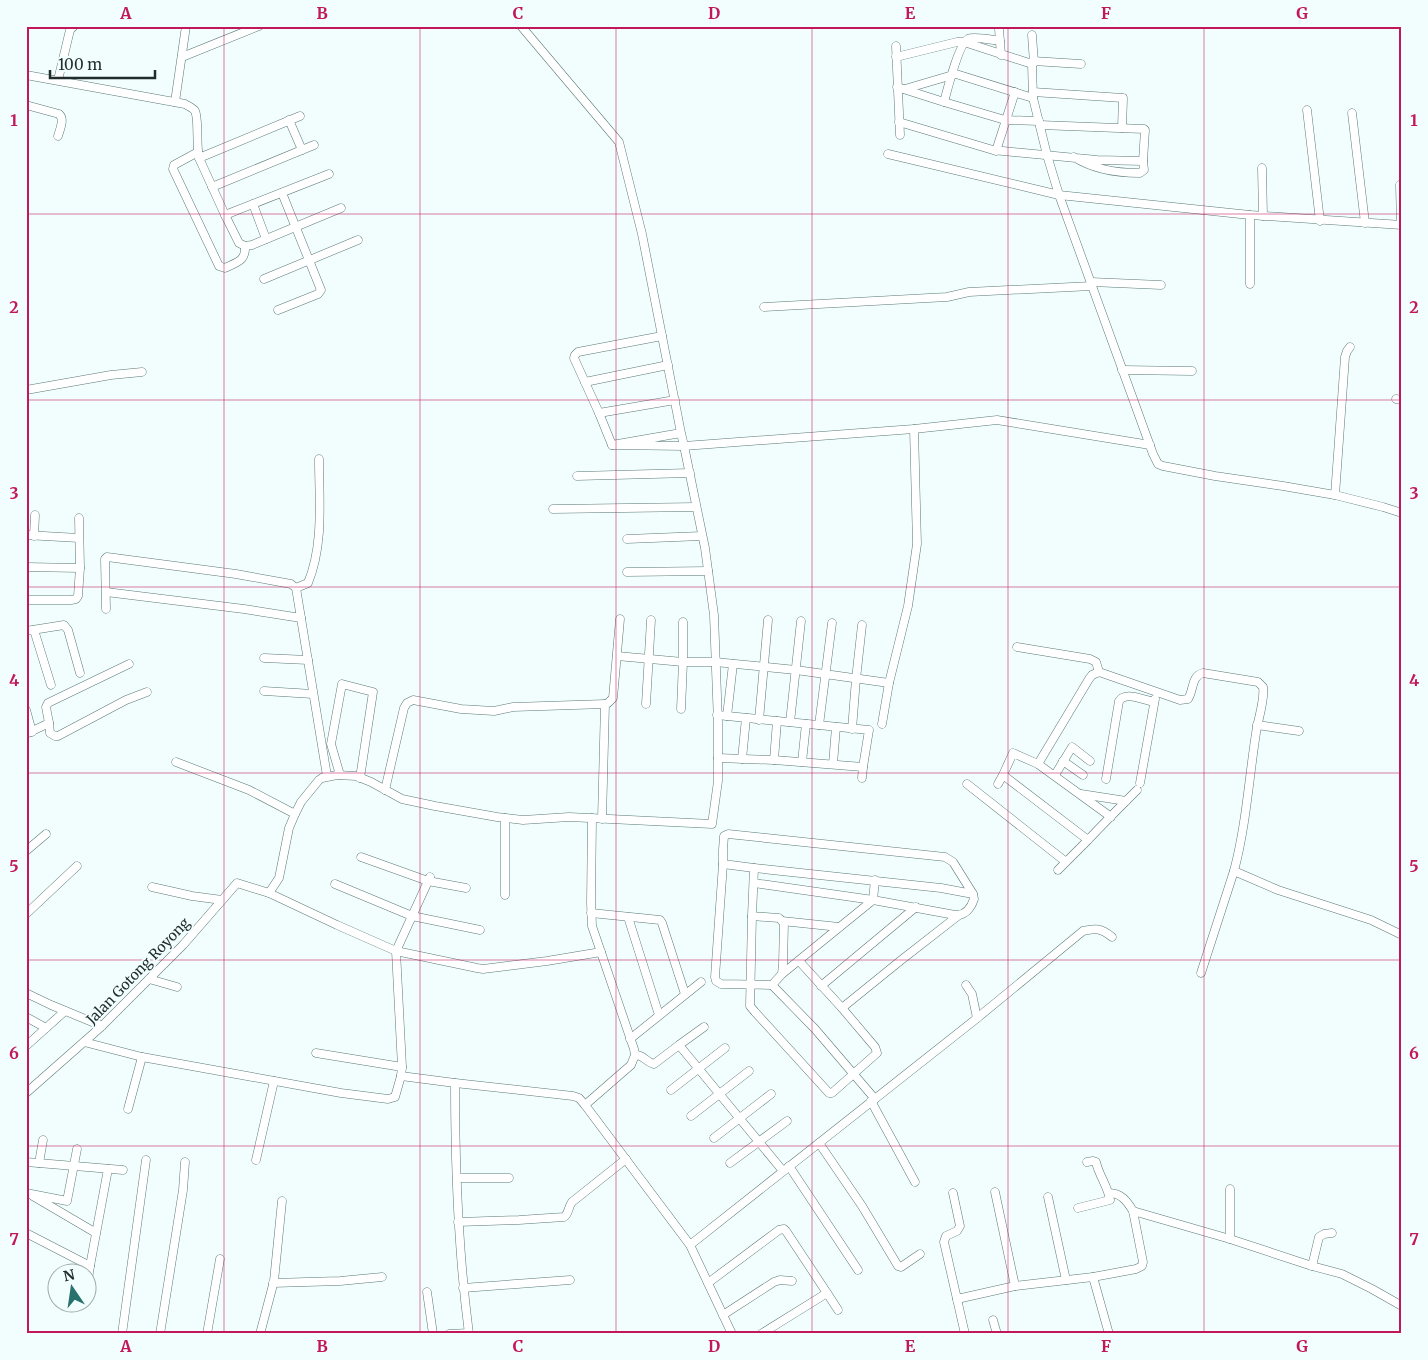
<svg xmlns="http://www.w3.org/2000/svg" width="1428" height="1360" font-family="Merriweather,serif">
<rect width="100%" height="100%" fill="#f1fefd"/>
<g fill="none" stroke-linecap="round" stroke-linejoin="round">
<defs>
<g id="street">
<polyline points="521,26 619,142 642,234 681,433 684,446 612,445 681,433"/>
<polyline points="999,29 1001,55"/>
<polyline points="896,46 900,135"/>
<polyline points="182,57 259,26"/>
<polyline points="896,57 957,42 964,42 1032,64 1034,63 1032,35"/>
<polyline points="1033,61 1081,64"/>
<polyline points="1032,64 1033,98 1047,155 1059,195 1153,454 1158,464 1163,466 1215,476 1283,486 1335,495 1383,507 1402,513"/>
<path d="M26,75l159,29c3,2 8,4 10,7 4,8 1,35 4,47l26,57 14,28 6,3 7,-1 89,-37"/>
<polyline points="58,80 70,30 74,26"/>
<polyline points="897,87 944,102 1005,120 1039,121"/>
<polyline points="905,89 956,74 1033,98"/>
<polyline points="1033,92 1123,98 1122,128"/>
<polyline points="175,102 186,26"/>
<path d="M944,102c3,-11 15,-59 24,-63 6,-3 24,1 32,2"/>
<path d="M26,105l33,9c6,5 1,15 -1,22"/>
<polyline points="1307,110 1320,221"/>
<polyline points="1352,113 1365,223"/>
<polyline points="289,120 302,150"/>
<path d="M899,122l94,28 104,10 46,1 1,9 -4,3c-23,0 -46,-3 -66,-16"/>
<polyline points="1040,125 1144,129 1145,130 1143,161"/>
<polyline points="996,151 1015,92"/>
<path d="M198,152l-24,13 -1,4 46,97 6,2c12,-6 21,-7 20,-22"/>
<polyline points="888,154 1059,195 1250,215 1402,225"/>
<polyline points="199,158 300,116"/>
<polyline points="1262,168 1263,216"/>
<polyline points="1400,185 1401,225"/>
<polyline points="212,187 314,145"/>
<polyline points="253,204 266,239"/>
<polyline points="225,215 329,174"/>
<polyline points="1250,215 1250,284"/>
<polyline points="264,279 358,240"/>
<polyline points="1091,282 1161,285"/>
<polyline points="764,307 947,297 969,292 1092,286"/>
<polyline points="278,310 318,294 321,290 282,193"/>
<polyline points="1122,370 1192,371"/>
<polyline points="585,382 668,365"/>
<polyline points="26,390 111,375 142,372"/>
<polyline points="1396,399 1402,400"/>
<polyline points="599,413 675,400"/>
<polyline points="612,445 599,413 574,358 575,355 578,352 662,336"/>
<polyline points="577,476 690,473"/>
<polyline points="1335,495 1345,357 1347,351 1350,347"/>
<polyline points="553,509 696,507"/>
<polyline points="26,535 79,538"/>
<polyline points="34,536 35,515"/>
<polyline points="627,539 702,536"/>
<polyline points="26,567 80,568"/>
<polyline points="627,572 708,571"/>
<path d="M296,588l12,-5c16,-39 11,-83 11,-124"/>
<polyline points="106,592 244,609 301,618"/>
<polyline points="26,600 71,600 76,599 78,596 80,568 79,518"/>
<polyline points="106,609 105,559 107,557 236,574 291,584 296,588 327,776"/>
<polyline points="34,630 51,685"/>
<polyline points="26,631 64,625 68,630 80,673"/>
<polyline points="1017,647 1090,659 1096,662 1099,672"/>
<polyline points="617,656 683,662 715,662 796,670 889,683 882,724"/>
<polyline points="264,658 308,660"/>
<polyline points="889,683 908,606 917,544 914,429"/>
<polyline points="264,691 313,694"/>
<polyline points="605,704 608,703 613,698 620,619"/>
<polyline points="646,704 651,620"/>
<polyline points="681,709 683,662 683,622"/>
<polyline points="26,710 32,732"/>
<polyline points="717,715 869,730 863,767 774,760 718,758"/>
<polyline points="727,716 733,664"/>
<polyline points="759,720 768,620"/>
<polyline points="790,722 801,621"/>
<polyline points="49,723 46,707 48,703 129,664"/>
<polyline points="819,725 832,623"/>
<polyline points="1257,725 1299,731"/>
<polyline points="852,729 856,679 862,625"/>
<polyline points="26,734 49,723 50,733 55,736 58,736 126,700 147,692"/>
<polyline points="742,759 746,718"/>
<polyline points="774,760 777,721"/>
<polyline points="1063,761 1083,775"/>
<polyline points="176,762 249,790 295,814"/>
<polyline points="802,762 806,724"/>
<polyline points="833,764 836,727"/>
<path d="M1038,764l51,-85 3,-4 7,-3 81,28 8,-1c6,-9 3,-23 15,-26l55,9 5,5c2,14 -5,31 -7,46 -7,45 -10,93 -22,138l44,19 93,30 31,15"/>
<polyline points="340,775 331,744 342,684 373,692 360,778"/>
<polyline points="1055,775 1072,747 1090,761"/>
<polyline points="862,778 863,767"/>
<path d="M1106,779l13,-78c7,-10 25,-1 35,1"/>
<polyline points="1140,783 1155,699"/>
<polyline points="967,784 1066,862"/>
<polyline points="998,784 1003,775"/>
<polyline points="385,790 404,708 407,703 413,700 461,709 494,711 513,707 605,704 602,819"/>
<polyline points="1081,794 1126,801"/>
<path d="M1111,817l-73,-53 -25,-11 -10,22 85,65c16,-17 32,-33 49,-50"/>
<polyline points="592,818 591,903 592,926 634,1049 635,1055 631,1065 585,1105 690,1245 732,1334"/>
<polyline points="26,851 46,834"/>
<polyline points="361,857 428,881 466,888"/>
<polyline points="723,864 715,977 716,981 721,984 772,985"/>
<path d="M754,868l187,20 32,6 1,5c-3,9 -9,17 -19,16l-82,-15 -119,-17"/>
<polyline points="1058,870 1088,840"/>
<polyline points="430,877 396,951 402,1067 401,1076 455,1083 573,1096 579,1098 585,1105"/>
<polyline points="335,884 412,916 480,930"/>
<polyline points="152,887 192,896 222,900"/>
<polyline points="269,893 279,878 289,828 295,814 301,802 319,780 322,778 337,775 356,776 371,782 402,799 435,806 497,817 523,820 569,817 712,824 718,781 718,723 714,615 705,548 684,446 914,429 997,420 1150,445"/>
<polyline points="505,895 505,818"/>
<polyline points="591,913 660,920 662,923 685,994"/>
<polyline points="26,914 77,866"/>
<polyline points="752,916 750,1006 755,1012 829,1093 832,1093 877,1053 875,1047 842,1008 900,961 959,915"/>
<polyline points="628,917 659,1015"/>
<polyline points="782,921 839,927"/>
<polyline points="799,961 842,1008"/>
<polyline points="1201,973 1234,871"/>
<polyline points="782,974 873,900 875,880"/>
<polyline points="149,979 177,987"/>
<polyline points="966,985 972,994 977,1018"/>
<polyline points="821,986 916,907"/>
<polyline points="26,993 51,1005 102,1026"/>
<polyline points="26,1017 46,1028"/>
<polyline points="630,1039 701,982"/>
<polyline points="84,1042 142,1057 341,1093 388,1099 395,1097 401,1076"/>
<polyline points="679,1045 704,1027"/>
<polyline points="26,1046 65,1011"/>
<polyline points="316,1053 402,1067"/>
<path d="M635,1055c10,0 10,7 19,9l25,-19 104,126"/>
<path d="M455,1083c0,84 3,167 14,251"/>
<polyline points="671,1090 725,1048"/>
<polyline points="26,1093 102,1026 183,945 237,883 269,893 337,925 396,951 477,968 483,969 547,961 601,952"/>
<polyline points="875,1099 815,1029 772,985 782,974 783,964 784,923 779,918 752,916 754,868 723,864 723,850 724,836 728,834 945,857 953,862 973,894"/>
<polyline points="871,1101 915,1182"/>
<polyline points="128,1109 142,1057"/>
<polyline points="691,1116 749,1071"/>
<polyline points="714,1138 771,1094"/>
<polyline points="819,1143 862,1206 898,1266 901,1267 920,1254"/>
<polyline points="256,1160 274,1081"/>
<polyline points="26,1162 123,1170"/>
<polyline points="39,1163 43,1140"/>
<polyline points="730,1163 787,1121"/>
<polyline points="789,1166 858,1270"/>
<polyline points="457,1178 509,1178"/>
<polyline points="1230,1189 1230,1239"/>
<polyline points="26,1193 67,1201 77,1149"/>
<polyline points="953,1193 960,1226 957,1231 946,1236 944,1242 965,1334"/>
<path d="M1109,1193c12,0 18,8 24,18l10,51 -1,4 -6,3 -43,8 16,57"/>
<polyline points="33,1196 96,1233"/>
<polyline points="1048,1197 1066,1280"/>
<path d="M1078,1208l32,-8c-2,-14 -11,-24 -14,-38l-3,-1 -6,1"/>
<polyline points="1133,1211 1230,1239 1312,1266 1342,1274 1372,1289 1402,1306"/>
<path d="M458,1222l61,-2 45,-3c5,-3 4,-10 8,-15l54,-43"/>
<polyline points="26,1233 90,1266 88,1279"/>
<path d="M690,1245l286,-226 107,-88c13,-3 18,-3 29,6"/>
<polyline points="90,1266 108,1169"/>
<polyline points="1312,1266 1319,1237 1324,1234 1332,1233"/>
<polyline points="273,1283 340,1281 382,1277"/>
<polyline points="708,1283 779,1230 784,1229 786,1231 827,1293 761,1334"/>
<polyline points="1015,1286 1093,1277"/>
<polyline points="463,1288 570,1280"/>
<polyline points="427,1292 433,1334"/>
<polyline points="827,1293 838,1310"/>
<polyline points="957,1299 1015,1286 995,1192"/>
<polyline points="723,1315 774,1282 780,1280 792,1281"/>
<polyline points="993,1320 997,1334"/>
<polyline points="122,1334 146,1160"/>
<polyline points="160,1334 183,1190 185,1162"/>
<polyline points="207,1334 220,1259"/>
<polyline points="260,1334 274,1281 282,1201"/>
<polyline points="449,1334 469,1333"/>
</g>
</defs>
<use href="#street" stroke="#5b7977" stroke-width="9"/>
<use href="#street" stroke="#fff" stroke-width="8"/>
</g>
<path fill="none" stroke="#c2185b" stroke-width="1" stroke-opacity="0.55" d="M224,26v1308M420,26v1308M616,26v1308M812,26v1308M1008,26v1308M1204,26v1308M26,214h1376M26,400h1376M26,587h1376M26,773h1376M26,960h1376M26,1146h1376"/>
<g text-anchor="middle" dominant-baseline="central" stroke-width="4" stroke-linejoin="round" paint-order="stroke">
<g font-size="14" fill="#1f2c2b" stroke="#f1fefd">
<text transform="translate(138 971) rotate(-46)">Jalan Gotong Royong</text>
</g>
</g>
<rect width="1428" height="1360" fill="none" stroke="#f1fefd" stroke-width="55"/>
<g transform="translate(72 1288) rotate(347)"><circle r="24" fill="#f1fefd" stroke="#9daaa9"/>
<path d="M0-4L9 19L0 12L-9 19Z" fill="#28726e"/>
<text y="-8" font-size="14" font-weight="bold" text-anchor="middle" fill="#1f2c2b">N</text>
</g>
<path d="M50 70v8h105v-8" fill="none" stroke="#1f2c2b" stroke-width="2.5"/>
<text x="58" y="70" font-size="15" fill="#1f2c2b" stroke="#f1fefd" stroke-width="4" paint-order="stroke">100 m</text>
<rect x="28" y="28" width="1372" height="1304" fill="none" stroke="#c2185b" stroke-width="2"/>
<g font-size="16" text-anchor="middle" font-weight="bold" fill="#c2185b">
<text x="126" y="19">A</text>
<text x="322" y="19">B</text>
<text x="518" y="19">C</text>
<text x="714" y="19">D</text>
<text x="910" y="19">E</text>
<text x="1106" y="19">F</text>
<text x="1302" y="19">G</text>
<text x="14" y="126">1</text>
<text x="1414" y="126">1</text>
<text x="14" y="313">2</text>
<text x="1414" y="313">2</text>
<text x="14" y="499">3</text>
<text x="1414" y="499">3</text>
<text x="14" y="686">4</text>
<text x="1414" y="686">4</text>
<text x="14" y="872">5</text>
<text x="1414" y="872">5</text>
<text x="14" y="1059">6</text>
<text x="1414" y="1059">6</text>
<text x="14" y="1245">7</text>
<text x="1414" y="1245">7</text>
<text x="126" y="1352">A</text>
<text x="322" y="1352">B</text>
<text x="518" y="1352">C</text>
<text x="714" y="1352">D</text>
<text x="910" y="1352">E</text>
<text x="1106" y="1352">F</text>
<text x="1302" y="1352">G</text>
</g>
</svg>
